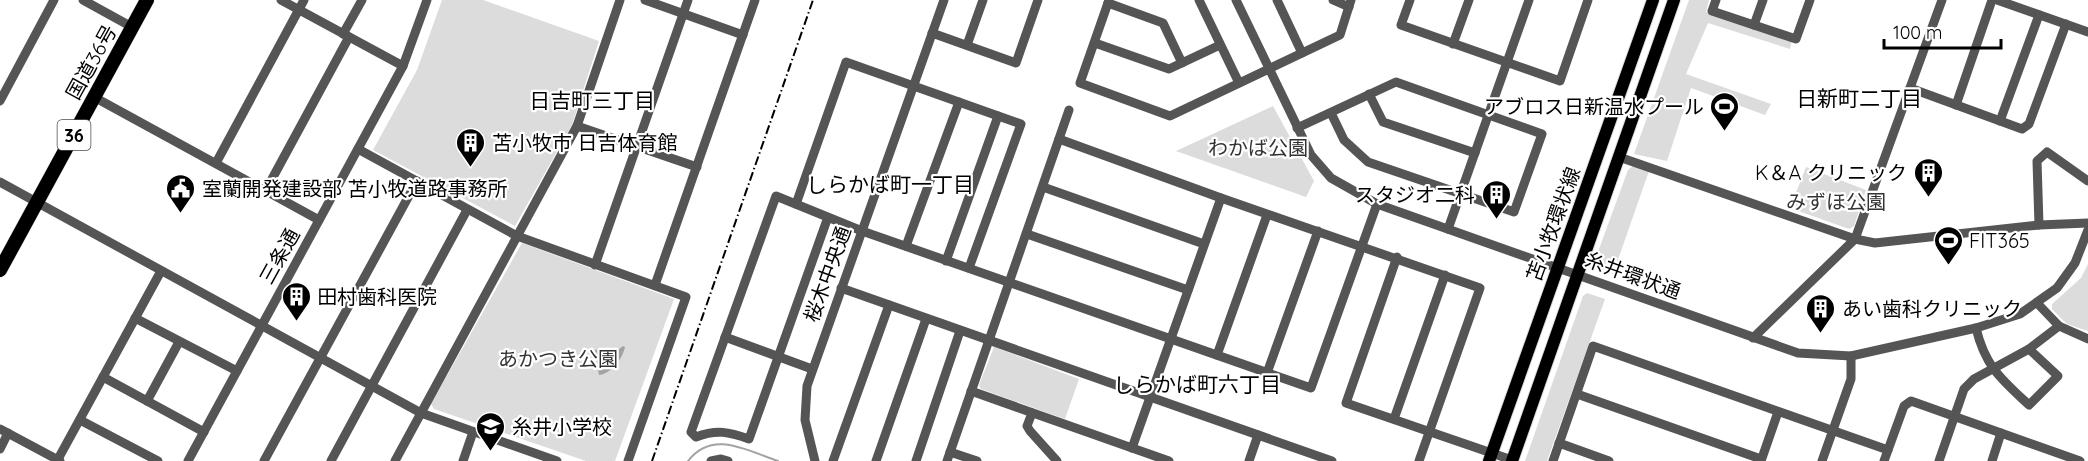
<svg xmlns="http://www.w3.org/2000/svg" width="2088" height="461" font-family="Quicksand,'Noto Sans JP',sans-serif">
<rect width="100%" height="100%" fill="#fff"/>
<g fill="#dcdcdc">
<polygon points="442,0 483,0 599,41 572,125 515,226 373,150 417,70"/>
<polygon points="1689,0 1709,0 1706,12 1792,40 1790,49 1708,23 1686,74 1771,104 1765,115 1691,88 1667,161 1634,154"/>
<polygon points="1273,106 1314,181 1306,197 1176,151"/>
<polygon points="1633,166 1649,171 1613,274 1599,268 1595,260 1628,170"/>
<polygon points="1806,167 1866,190 1854,226 1849,229 1790,208"/>
<polygon points="522,243 674,299 615,461 586,461 434,409 431,404"/>
<polygon points="2088,264 2088,331 2067,324 2052,309 2052,304 2081,278"/>
<polygon points="1587,293 1605,299 1547,461 1525,461 1583,296"/>
<polygon points="994,347 1079,379 1065,419 981,389 979,385"/>
</g>
<path fill="#a3a3a3" d="M623,346l2,1c-2,11 -14,27 -26,28l-4,-25 5,-1 1,6 13,-2z"/>
<g fill="none" stroke-linecap="round" stroke-linejoin="round">
<path stroke="#a3a3a3" stroke-width="2" d="M688,461c25,-32 59,-10 90,0"/>
<defs>
<g id="major">
<polyline points="1489,461 1653,0"/>
<polyline points="1512,461 1674,0"/>
</g>
<polyline id="highway" points="0,270 147,0"/>
</defs>
<use href="#major" stroke="#dbdbdb" stroke-width="14"/>
<use href="#highway" stroke="#dbdbdb" stroke-width="15"/>
<g stroke="#555" stroke-width="9">
<polyline points="83,0 132,27"/>
<polyline points="281,0 403,66"/>
<polyline points="645,0 743,35"/>
<polyline points="1109,0 1080,83 1170,116 1340,35 1351,0"/>
<polyline points="1199,0 1239,83"/>
<polyline points="1236,0 1311,155 1331,178 1377,204 1798,353 1851,356 1976,328 2020,314 2057,288 2075,263 2088,230"/>
<polyline points="1277,0 1302,53"/>
<polyline points="1333,0 1349,7"/>
<polyline points="1410,0 1401,25 1560,81 1588,0"/>
<polyline points="1716,0 1712,11 1796,39 1810,0"/>
<polyline points="1997,0 2088,32"/>
<polyline points="1108,3 1163,23 1182,63"/>
<polyline points="1754,25 1763,0"/>
<polyline points="932,33 1016,63 1038,0"/>
<polyline points="343,34 362,0"/>
<polyline points="1095,43 1169,69 1220,45"/>
<polyline points="1453,44 1469,0"/>
<polyline points="967,45 983,0"/>
<polyline points="1910,88 2022,129 2029,124 2066,24"/>
<polyline points="1369,94 1383,122 1475,153"/>
<polyline points="94,97 319,220"/>
<polyline points="0,101 54,0"/>
<polyline points="1956,105 1992,0"/>
<polyline points="2000,121 2039,15"/>
<polyline points="577,126 697,167"/>
<polyline points="1297,128 1396,82 1542,134 1514,212 1368,162 1344,140 1331,113"/>
<polyline points="1059,139 1221,198 1480,288 1419,461"/>
<polyline points="358,149 517,236 686,297 628,461"/>
<polyline points="1619,157 1855,239 1875,243 2039,225 2088,223"/>
<polyline points="216,163 304,0"/>
<polyline points="0,182 421,413 557,461"/>
<polyline points="1043,187 1204,244"/>
<polyline points="266,190 349,37"/>
<polyline points="796,204 846,62 1021,124 969,268"/>
<path d="M828,217l-79,222c-20,-7 -32,-10 -53,-2l-5,-5 85,-236 86,35 449,157 66,-184"/>
<polyline points="2039,225 2037,161 2047,152 2088,181"/>
<polyline points="1448,229 1529,0"/>
<polyline points="1027,234 1188,290"/>
<polyline points="906,246 959,102"/>
<polyline points="1397,257 1346,403 1512,460"/>
<polyline points="946,261 998,116"/>
<polyline points="595,265 688,0"/>
<polyline points="655,285 755,0"/>
<polyline points="841,288 1332,461"/>
<polyline points="2038,304 2059,326 2088,339"/>
<polyline points="135,318 237,371"/>
<path d="M1976,328c9,38 25,51 53,77l29,-29 -29,-27"/>
<polyline points="725,337 812,369"/>
<polyline points="1753,338 1855,239 1942,0"/>
<polyline points="1217,355 1267,215"/>
<polyline points="1267,373 1318,231"/>
<polyline points="103,377 204,432"/>
<polyline points="971,391 1169,461"/>
<polyline points="1577,394 1761,459"/>
<polyline points="147,401 179,342"/>
<polyline points="1032,413 1027,426 1030,431 1057,461"/>
<polyline points="1394,419 1445,275"/>
<polyline points="80,420 158,461"/>
<polyline points="0,429 60,461"/>
<polyline points="1559,443 1609,461"/>
<polyline points="1132,448 1221,198"/>
<polyline points="0,449 8,433"/>
<polyline points="950,452 977,461"/>
<polyline points="57,461 161,271"/>
<polyline points="188,461 403,66 427,0"/>
<polyline points="264,461 417,181"/>
<polyline points="331,461 467,210"/>
<polyline points="395,461 577,126 620,0"/>
<polyline points="463,461 473,432"/>
<polyline points="711,461 721,459 728,461"/>
<polyline points="815,461 805,420 807,386 944,0"/>
<polyline points="833,461 889,305"/>
<polyline points="876,461 926,319"/>
<polyline points="916,461 960,331"/>
<polyline points="947,461 1069,110"/>
<polyline points="1249,461 1258,435"/>
<polyline points="1553,461 1593,346 1888,450"/>
<polyline points="1761,461 1778,412"/>
<polyline points="1822,461 1851,379 1851,356"/>
<polyline points="1884,461 1904,406 1911,401 2080,461"/>
<polyline points="1939,461 1964,389 1974,379 2029,349 2059,326"/>
<polyline points="1992,461 2001,433"/>
</g>
<use href="#major" stroke="#000" stroke-width="12"/>
<use href="#highway" stroke="#000" stroke-width="14"/>
<polyline stroke="#000" stroke-width="2" stroke-dasharray="9 3 1.5 3" stroke-linecap="butt" points="652,461 813,0"/>
</g>
<defs>
<symbol id="stadium-pin" viewBox="-11 -11 22 30"><path d="M0 17L-7.5 6A9.5 9.5 0 1 1 7.5 6Z" fill="#000" stroke="#fff"/><path d="M0-5a6.5 5 0 1 0 0 10a6.5 5 0 1 0 0-10ZM-3.5-1.8h7v3.6h-7Z" fill="#fff"/></symbol>
<symbol id="building-pin" viewBox="-11 -11 22 30"><path d="M0 17L-7.5 6A9.5 9.5 0 1 1 7.5 6Z" fill="#000" stroke="#fff"/><path d="M-4-6H4V6H1V3H-1V6H-4ZM-2.5-4.3h1.7v1.8h-1.7ZM.8-4.3h1.7v1.8H.8ZM-2.5-1h1.7V.8h-1.7ZM.8-1h1.7V.8H.8Z" fill="#fff"/></symbol>
<symbol id="civic-pin" viewBox="-11 -11 22 30"><path d="M0 17L-7.5 6A9.5 9.5 0 1 1 7.5 6Z" fill="#000" stroke="#fff"/><path d="M-.6-6.5H3V-4.5H.6V-3L4-1V1h2V6H-6V1h2V-1L-.6-3ZM-1.2 2.5V6h2.4V2.5Z" fill="#fff"/></symbol>
<symbol id="school-pin" viewBox="-11 -11 22 30"><path d="M0 17L-7.5 6A9.5 9.5 0 1 1 7.5 6Z" fill="#000" stroke="#fff"/><path d="M0-5L7-2L0 1L-7-2ZM-4 1L0 2.5L4 1V4Q0 6-4 4Z" fill="#fff"/></symbol>
</defs>
<g fill-rule="evenodd">
<use href="#stadium-pin" x="1708" y="90" width="33" height="45"/>
<use href="#building-pin" x="454" y="126" width="33" height="45"/>
<use href="#building-pin" x="1912" y="156" width="33" height="45"/>
<use href="#civic-pin" x="164" y="172" width="33" height="45"/>
<use href="#building-pin" x="1480" y="178" width="33" height="45"/>
<use href="#stadium-pin" x="1932" y="224" width="33" height="45"/>
<use href="#building-pin" x="280" y="280" width="33" height="45"/>
<use href="#building-pin" x="1804" y="292" width="33" height="45"/>
<use href="#school-pin" x="474" y="410" width="33" height="45"/>
</g>
<g text-anchor="middle" dominant-baseline="central" stroke-width="4.5" stroke-linejoin="round" paint-order="stroke">
<rect fill="#fff" stroke="#4c4c4c" stroke-width="1.5" x="57.5" y="120" width="33" height="30" rx="4.5"/>
<g font-size="18" font-weight="bold" fill="#000">
<text x="74" y="135">36</text>
</g>
<g font-size="20" fill="#000" stroke="#fff">
<text transform="translate(91 62) rotate(-61)">国道36号</text>
<text transform="translate(1553 224) rotate(-70)">苫小牧環状線</text>
<text transform="translate(279 256) rotate(-61)">三条通</text>
<text transform="translate(827 274) rotate(-70)">桜木中央通</text>
<text transform="translate(1633 275) rotate(20)">糸井環状通</text>
</g>
<g font-size="20" fill="#000" stroke="#fff" text-anchor="start">
<text x="1704" y="106" text-anchor="end">アブロス日新温水プール</text>
<text x="492" y="142">苫小牧市 日吉体育館</text>
<text x="1907" y="172" text-anchor="end">K＆A クリニック</text>
<text x="202" y="188">室蘭開発建設部 苫小牧道路事務所</text>
<text x="1475" y="194" text-anchor="end">スタジオ二科</text>
<text x="1969" y="240">FIT365</text>
<text x="317" y="296">田村歯科医院</text>
<text x="1842" y="308">あい歯科クリニック</text>
<text x="512" y="426">糸井小学校</text>
</g>
<g font-size="20" fill="#333" stroke="#fff">
<text x="1258" y="147">わかば公園</text>
<text x="1836" y="201">みずほ公園</text>
<text x="558" y="358">あかつき公園</text>
</g>
<g font-size="21" fill="#000" stroke="#fff">
<text x="1859" y="98">日新町二丁目</text>
<text x="592" y="100">日吉町三丁目</text>
<text x="890" y="184">しらかば町一丁目</text>
<text x="1197" y="384">しらかば町六丁目</text>
</g>
</g>
<path d="M1884 39v9h117v-9" fill="none" stroke="#000000" stroke-width="3"/>
<text x="1893" y="39" font-size="18" fill="#000000" stroke="#ffffff" stroke-width="4.5" paint-order="stroke">100 m</text>
</svg>
